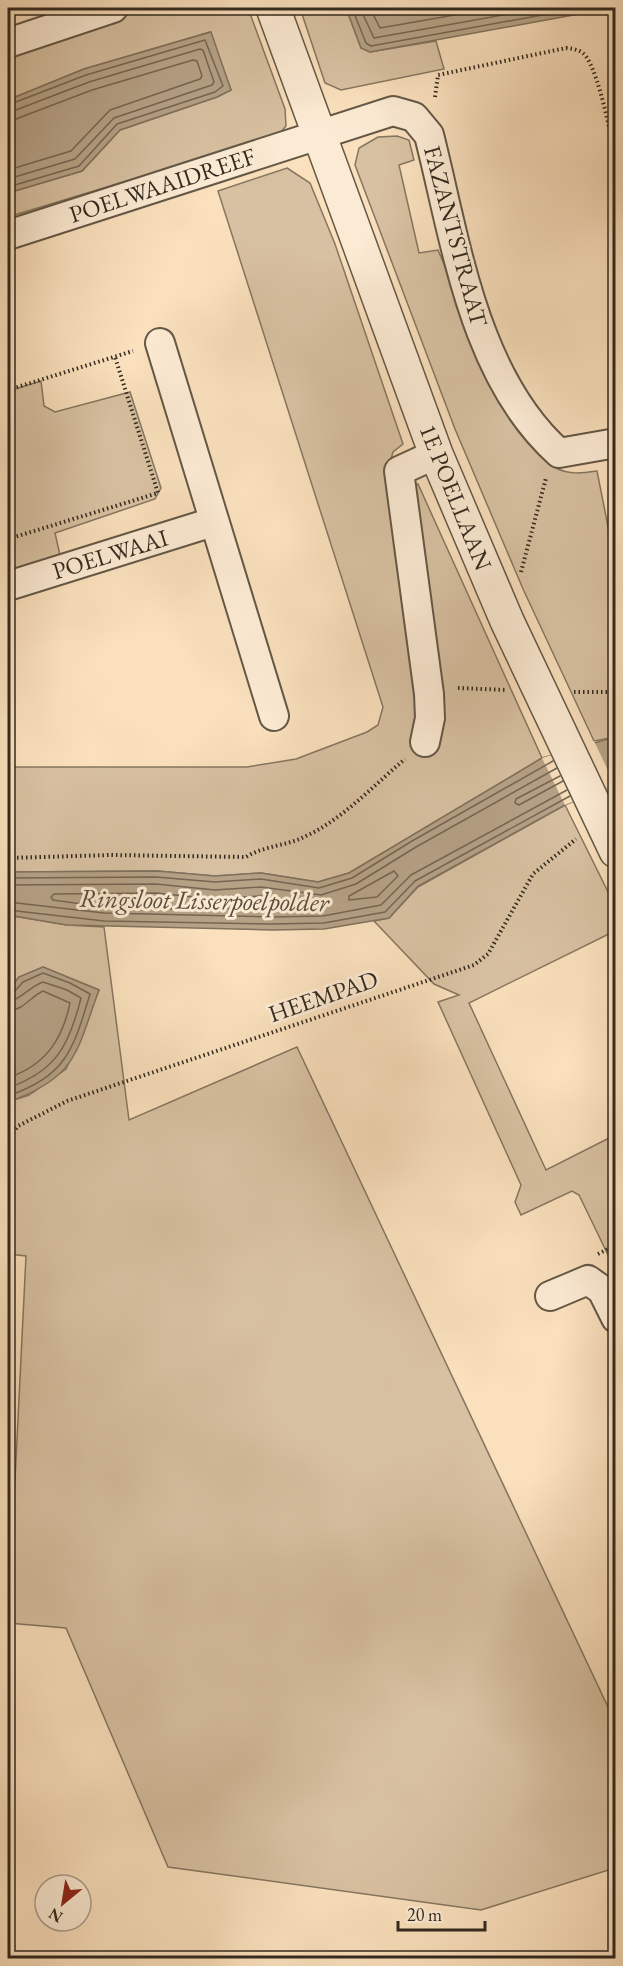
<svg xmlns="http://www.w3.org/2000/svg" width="623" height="1966" font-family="'EB Garamond',serif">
<rect width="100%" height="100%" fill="#fae0bd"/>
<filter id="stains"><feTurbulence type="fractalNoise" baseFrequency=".00333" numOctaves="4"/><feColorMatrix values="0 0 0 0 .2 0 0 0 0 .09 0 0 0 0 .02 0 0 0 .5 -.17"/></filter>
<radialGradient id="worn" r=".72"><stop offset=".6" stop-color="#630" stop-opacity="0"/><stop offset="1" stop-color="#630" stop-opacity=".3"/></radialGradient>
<g fill="#d8c1a2" stroke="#857660" stroke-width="1.5">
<polygon points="146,8 248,8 285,109 286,126 278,135 8,217 8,193 82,171 120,130 217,97 231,90 210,32 84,69 8,100 8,57"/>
<polygon points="300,8 346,8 361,48 370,52 436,41 444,69 341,90 325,83"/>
<path d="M397,136l12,4 5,20 -15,5 20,88 19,-3c21,48 77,194 118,218 13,7 27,5 41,3l18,91v175l-21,4 -71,-152 -68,-160 -100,-264 4,-17 19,-11z"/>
<polygon points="287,168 310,183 335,244 403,444 393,452 389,466 410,490 418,484 542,758 349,873 318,882 261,873 215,876 157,871 8,872 8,767 247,767 296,759 367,732 378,725 383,707 218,191"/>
<polygon points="41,381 44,406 55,412 130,392 161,488 155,499 55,533 62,564 11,579 8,569 8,391"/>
<polygon points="565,805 615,906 615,931 469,1003 546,1170 615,1135 615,1254 609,1257 579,1195 572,1191 521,1215 515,1202 521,1185 438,1002 459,995 434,984 374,921 389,918 418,887"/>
<polygon points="8,915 67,925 104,927 129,1120 297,1047 615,1722 615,1868 481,1910 168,1867 66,1628 8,1623 26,1256 8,1254 8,1102 29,1095 66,1069 99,990 43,967 19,977 8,991"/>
</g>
<g fill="#b6a287" stroke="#81725d" stroke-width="1.5">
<polygon points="346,8 612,8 370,52 361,48"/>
<polygon points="211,32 231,90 217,97 120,130 82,171 8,193 8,100 84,69"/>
<polygon points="615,737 615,784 565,805 418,886 389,918 324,929 272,930 67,925 8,915 8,872 157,871 215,876 261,873 318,882 349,873 542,758"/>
<path d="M43,967l56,23c-23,62 -21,87 -91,112v-111l11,-14z"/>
</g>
<polygon fill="#fae0bd" points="594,741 615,785 565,805 542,758"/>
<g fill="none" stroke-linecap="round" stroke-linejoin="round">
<g stroke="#746653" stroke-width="1.5">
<polyline points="352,8 366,43 371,46 581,8"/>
<polyline points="360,8 374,38 542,8"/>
<polyline points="370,8 380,28 495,8"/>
<polyline points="8,105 86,75 205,40 223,86 215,92 117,124 79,166 8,187"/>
<polyline points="8,113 89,82 200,49 203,50 214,82 212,85 114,118 75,159 8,179"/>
<polyline points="8,122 92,90 193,60 197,61 202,76 200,79 110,110 71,151 8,170"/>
<polyline points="560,776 516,799 515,803 519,805 563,781"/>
<polygon points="394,871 398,876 377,897 349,900 349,896"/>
<polyline points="8,878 156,877 215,882 261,879 319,888 352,878 412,841 553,761"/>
<polyline points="8,885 156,884 215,890 261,887 321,895 356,884 416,847 557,768"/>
<path d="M156,893l57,6 47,-3 35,5 2,4 -3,2c-77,2 -164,5 -241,-7l-2,-3 3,-3z"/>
<polyline points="8,902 104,913 272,917 323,916 381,905 411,875 567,790"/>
<polyline points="8,910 104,921 272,924 324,923 385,912 415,881 570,796"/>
<path d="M8,995l5,-2 10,-11 20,-9 27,10 20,11c-17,56 -23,81 -82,102"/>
<path d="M8,1002c11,-1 21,-15 35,-20l24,8 14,8c-12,48 -25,73 -73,90"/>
<path d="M8,1011c16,-1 22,-14 35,-20l27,12c-8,38 -25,62 -62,75"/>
</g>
<defs>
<g id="minor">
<polyline points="8,43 113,8"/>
<path d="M8,235l385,-124 21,6 15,18c27,106 44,241 130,318l57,-10"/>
<polyline points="160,343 274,716"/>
<polyline points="8,586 213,522"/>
<polyline points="425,742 430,718 429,694 399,471 436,454"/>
<polyline points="550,1296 588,1280 602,1290 616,1318"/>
</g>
<polyline id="tertiary" points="273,8 436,454 507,621 616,851"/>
</defs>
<use href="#minor" stroke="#645846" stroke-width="32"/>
<use href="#tertiary" stroke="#645846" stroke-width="36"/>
<g stroke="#322a1f" stroke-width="4" stroke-dasharray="1.5 3" stroke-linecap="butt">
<path d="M435,97l3,-22 128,-27c9,1 16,2 21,10 13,20 24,78 29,103"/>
<polyline points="610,123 616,132"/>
<polyline points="8,390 133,351"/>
<polyline points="8,539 158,493 115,357"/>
<polyline points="521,572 546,478"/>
<polyline points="458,688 507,690"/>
<polyline points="574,692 616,692"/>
<path d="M8,858l103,-3 135,2c20,-12 41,-11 60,-21 37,-17 68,-51 99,-77"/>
<polyline points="8,1140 18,1126 67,1101 474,965 488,954 533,874 576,839"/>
<polyline points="598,1254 616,1245"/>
</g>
<use href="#minor" stroke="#fcebd4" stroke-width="28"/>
<use href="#tertiary" stroke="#fcebd4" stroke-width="33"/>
</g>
<g text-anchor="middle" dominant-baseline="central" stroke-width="6" stroke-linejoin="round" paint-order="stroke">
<g font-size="24" fill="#322a1f" stroke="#fcebd4">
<text transform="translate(162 185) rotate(-18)">POELWAAIDREEF</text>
<text transform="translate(456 236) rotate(75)">FAZANTSTRAAT</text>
<text transform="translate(456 497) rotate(68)">1E POELLAAN</text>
<text transform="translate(110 554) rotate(-17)">POELWAAI</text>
<text transform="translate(323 996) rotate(-19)">HEEMPAD</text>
</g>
<g font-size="26" font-style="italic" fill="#5a4e3e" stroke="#fcebd4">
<text transform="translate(204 900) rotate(1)">Ringsloot Lisserpoelpolder</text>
</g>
</g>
<rect width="623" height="1966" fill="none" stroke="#fae0bd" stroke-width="30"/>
<rect x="9" y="9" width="605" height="1948" fill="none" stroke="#322a1f" stroke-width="3"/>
<rect x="15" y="15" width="593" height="1936" fill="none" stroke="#322a1f" stroke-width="1.5"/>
<g transform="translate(63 1903) rotate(210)"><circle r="28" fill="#fcebd4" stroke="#ab9e8c" stroke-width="1.5"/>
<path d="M0-4.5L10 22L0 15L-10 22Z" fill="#8f2418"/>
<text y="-9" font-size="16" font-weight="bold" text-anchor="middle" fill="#322a1f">N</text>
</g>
<path d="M398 1921v9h87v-9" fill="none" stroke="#322a1f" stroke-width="3"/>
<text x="407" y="1921" font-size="18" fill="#322a1f" stroke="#fcebd4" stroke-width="4.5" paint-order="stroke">20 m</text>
<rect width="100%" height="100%" filter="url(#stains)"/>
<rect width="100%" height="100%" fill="url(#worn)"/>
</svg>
